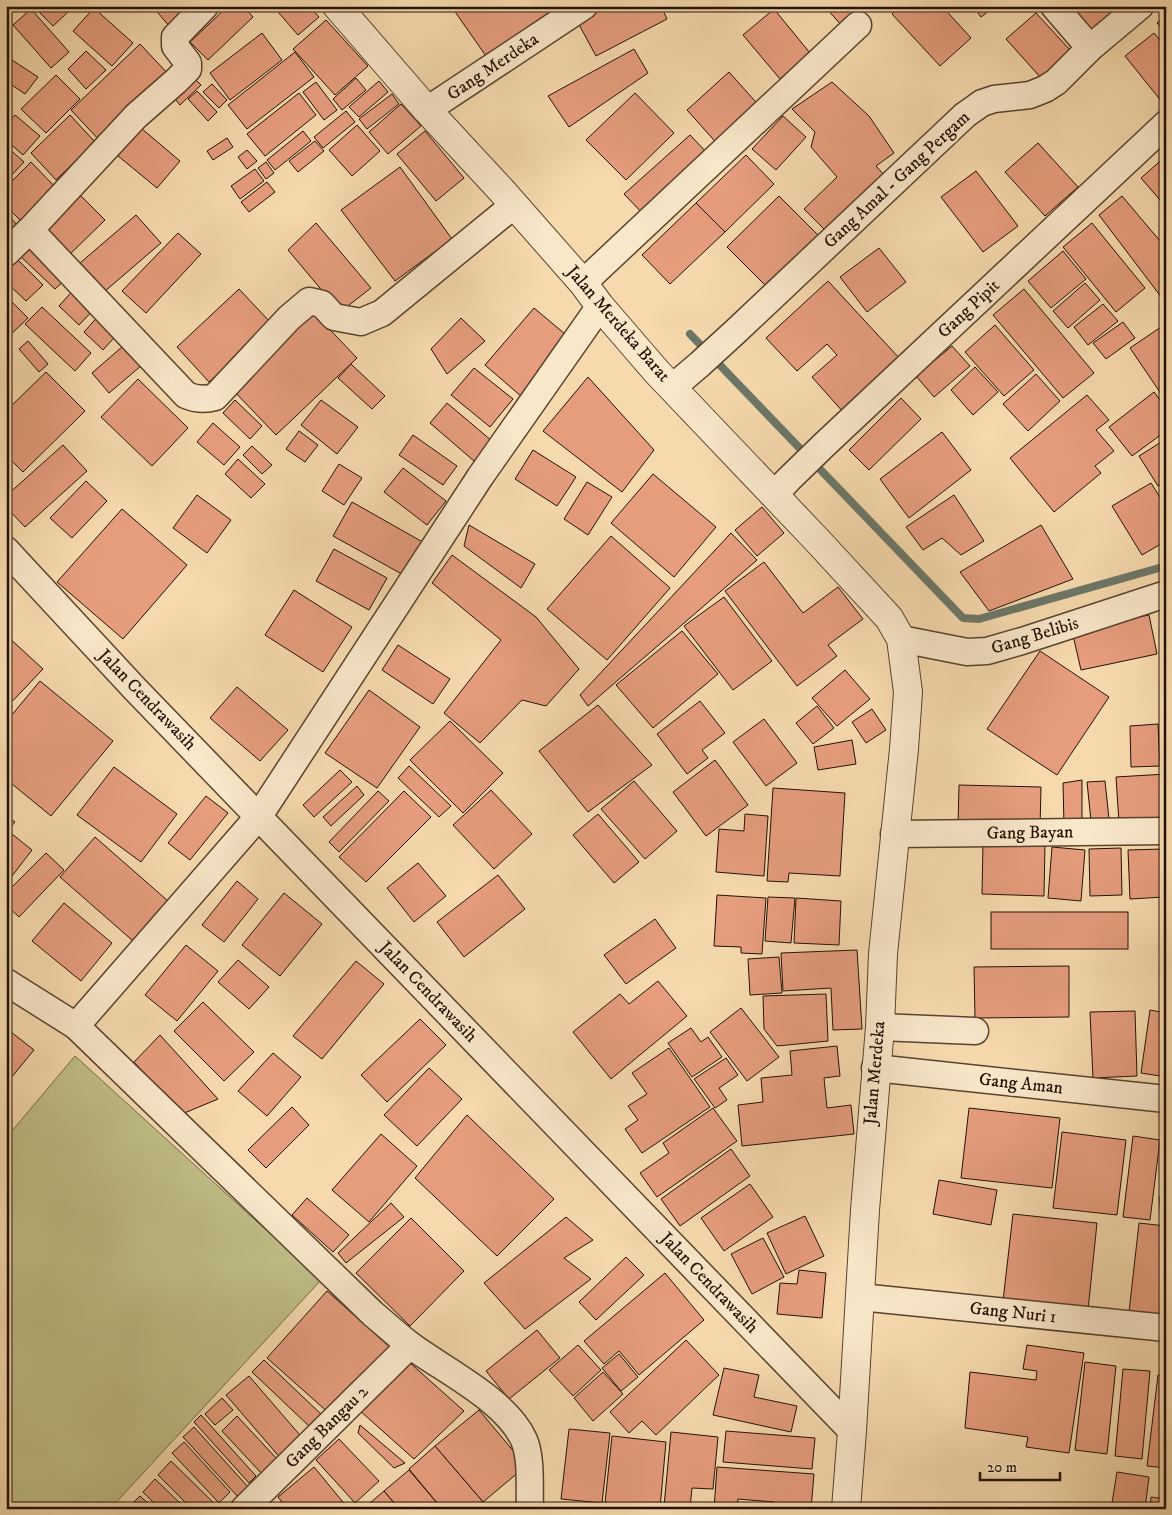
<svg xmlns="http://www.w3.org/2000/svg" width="1172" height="1515" font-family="'IM FELL DW Pica',serif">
<rect width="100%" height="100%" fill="#f6daae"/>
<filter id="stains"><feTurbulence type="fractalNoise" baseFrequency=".004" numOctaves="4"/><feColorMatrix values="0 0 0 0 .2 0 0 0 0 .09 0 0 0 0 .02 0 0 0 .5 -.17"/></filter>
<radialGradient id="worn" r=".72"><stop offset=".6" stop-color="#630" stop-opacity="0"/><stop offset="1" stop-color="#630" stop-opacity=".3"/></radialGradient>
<polygon fill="#c0be88" stroke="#726846" points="75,1056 321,1280 110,1509 6,1509 6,1138"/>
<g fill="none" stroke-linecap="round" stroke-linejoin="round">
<polyline stroke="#6c7768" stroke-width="8" points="690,334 963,618 979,619 1166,566"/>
</g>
<g fill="#e69d7e" stroke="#231105">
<polygon points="33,6 64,6 69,11 53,26"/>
<polygon points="152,6 196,6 171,28"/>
<polygon points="228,6 243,6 253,17 208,60 190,42"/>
<polygon points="285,6 309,6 319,17 298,35 278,12"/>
<polygon points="451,6 558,6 486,56"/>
<polygon points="600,6 661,6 667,19 596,56 576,19"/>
<polygon points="824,6 868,6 845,29"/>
<polygon points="901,6 942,6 971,38 940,66 892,14"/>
<polygon points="973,6 995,6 981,17"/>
<polygon points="1060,6 1107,6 1116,15 1091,40"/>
<polygon points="94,8 133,43 112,66 73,31"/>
<polygon points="31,9 69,52 51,68 13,25"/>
<polygon points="774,9 810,53 780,79 743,35"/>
<polygon points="1036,13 1071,51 1041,78 1006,39"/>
<polygon points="1166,16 1166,33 1157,23"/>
<polygon points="326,20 368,66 335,95 293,49"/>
<polygon points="262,33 282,60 230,100 210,73"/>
<polygon points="1154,33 1166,47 1166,107 1125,56"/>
<polygon points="140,44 170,76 101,142 71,110"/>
<polygon points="634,49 648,73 569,127 548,96"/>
<polygon points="86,51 106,70 86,89 68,69"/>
<polygon points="295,52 314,77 247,129 228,105"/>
<polygon points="9,58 38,77 25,94 6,81 6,62"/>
<polygon points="729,72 763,110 721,148 687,110"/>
<polygon points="56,75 80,99 46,133 21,109"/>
<polygon points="194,78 201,85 180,105 174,98"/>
<polygon points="356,78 366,90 342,110 333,99"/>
<polygon points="379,81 388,92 359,117 349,107"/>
<polygon points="316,82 337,110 324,120 303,92"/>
<polygon points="832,82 869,116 894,153 876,166 886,177 828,233 804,209 837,177 811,147 815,132 792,109"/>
<polygon points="212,84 227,100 219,108 203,92"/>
<polygon points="197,91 217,112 208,121 188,99"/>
<polygon points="299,93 316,115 265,156 247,134"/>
<polygon points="635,93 674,133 626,180 586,140"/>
<polygon points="392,94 399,104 367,129 359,119"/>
<polygon points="401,104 421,126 388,154 369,132"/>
<polygon points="346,111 355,122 323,148 314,137"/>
<polygon points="15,115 40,136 23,155 6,140 6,125"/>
<polygon points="70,115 95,142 56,180 31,153"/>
<polygon points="783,116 806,137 776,170 752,149"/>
<polygon points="135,123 180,161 157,188 112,151"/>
<polygon points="357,125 380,151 352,176 329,150"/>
<polygon points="303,131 311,141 275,170 267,160"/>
<polygon points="425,131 464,178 436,201 397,154"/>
<polygon points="690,135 711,157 645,216 624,194"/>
<polygon points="227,138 233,147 213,160 207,151"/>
<polygon points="315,141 324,151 298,172 289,161"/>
<polygon points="1038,143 1078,187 1045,216 1005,172"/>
<polygon points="6,146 24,162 9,178 6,175"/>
<polygon points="247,150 257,161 247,169 238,157"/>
<polygon points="746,155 774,184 725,232 696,203"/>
<polygon points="1166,156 1166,207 1141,178"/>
<polygon points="31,162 59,191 25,225 6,206 6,187"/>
<polygon points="266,162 274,173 266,179 258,168"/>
<polygon points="400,167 452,239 395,281 341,210"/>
<polygon points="255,169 264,181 240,199 231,186"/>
<polygon points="976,171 1018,226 983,252 941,197"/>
<polygon points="267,182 275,192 249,212 241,202"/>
<polygon points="79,194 105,220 65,259 39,232"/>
<polygon points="779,196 821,238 769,289 727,247"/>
<polygon points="1122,196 1166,248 1165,302 1099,215"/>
<polygon points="696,203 725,232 670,284 642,255"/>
<polygon points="6,213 21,229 6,240"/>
<polygon points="136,215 161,243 104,292 80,263"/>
<polygon points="316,223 371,288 340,312 288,250"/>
<polygon points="1092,223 1145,288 1116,312 1063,247"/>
<polygon points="178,233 201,254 146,313 122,291"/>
<polygon points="30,242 67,278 55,289 18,254"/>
<polygon points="879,248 906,282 867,312 840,277"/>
<polygon points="1063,251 1086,279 1051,308 1028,281"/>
<polygon points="17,259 43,285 26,301 6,282 6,269"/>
<polygon points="828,281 901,360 844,413 812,377 837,355 827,344 797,371 766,338"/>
<polygon points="1085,283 1100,300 1068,328 1053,311"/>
<polygon points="77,286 98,305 79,325 59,306"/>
<polygon points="239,289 272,324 209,382 177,347"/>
<polygon points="1024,289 1094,373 1063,398 993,315"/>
<polygon points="6,296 28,318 6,339"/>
<polygon points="1103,304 1118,321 1088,345 1074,327"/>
<polygon points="42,307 91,353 75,371 25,324"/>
<polygon points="534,308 571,339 522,397 485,365"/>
<polygon points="312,311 357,358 276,435 231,388"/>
<polygon points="102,312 121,330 103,350 84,332"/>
<polygon points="461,318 485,341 447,374 431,349"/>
<polygon points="1123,322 1135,338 1106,359 1093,343"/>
<polygon points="995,325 1034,370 1004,396 965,352"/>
<polygon points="1161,327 1166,335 1166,401 1130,348"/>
<polygon points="130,340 148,360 109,393 92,373"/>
<polygon points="28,341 48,364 39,372 19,349"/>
<polygon points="952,346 970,366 934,397 916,376"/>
<polygon points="351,364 385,396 372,409 338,378"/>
<polygon points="975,367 998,392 973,415 951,390"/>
<polygon points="474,368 513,399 490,427 451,395"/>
<polygon points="46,372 85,411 23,472 6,455 6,411"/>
<polygon points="1036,374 1060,401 1028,431 1003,404"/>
<polygon points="588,377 654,450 622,492 543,431"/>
<polygon points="138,379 188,428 152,466 101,417"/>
<polygon points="1154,392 1166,408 1166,431 1132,456 1109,427"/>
<polygon points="1087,395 1109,420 1096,430 1114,451 1095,466 1101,473 1054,512 1010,458"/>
<polygon points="901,398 921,419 869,470 849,450"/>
<polygon points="235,400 262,426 250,439 223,413"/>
<polygon points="321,400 358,427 337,454 301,425"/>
<polygon points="447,403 492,441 474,461 430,423"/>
<polygon points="213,423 240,447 224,465 197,442"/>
<polygon points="299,431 318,445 305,462 286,449"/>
<polygon points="942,432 971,470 909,518 880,479"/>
<polygon points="413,435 457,466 443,485 399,455"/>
<polygon points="1166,439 1166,482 1158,486 1139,456"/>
<polygon points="63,445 87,471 25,527 6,507 6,496"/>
<polygon points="252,446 272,465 262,474 243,455"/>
<polygon points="533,450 576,477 557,506 515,479"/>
<polygon points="238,459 265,484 251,498 225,474"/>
<polygon points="339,464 362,478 344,505 322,491"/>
<polygon points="403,468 446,501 427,525 384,492"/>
<polygon points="653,474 716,527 674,577 611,523"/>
<polygon points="86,481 107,501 72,538 50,518"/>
<polygon points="587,482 612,497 588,535 564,519"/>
<polygon points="1151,483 1166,507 1166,541 1142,555 1112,506"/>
<polygon points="197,495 231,520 207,553 173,528"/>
<polygon points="954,495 984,541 961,555 942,538 923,550 906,527"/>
<polygon points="352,502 428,545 409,578 333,536"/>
<polygon points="762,507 784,533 757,556 735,530"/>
<polygon points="122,509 187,565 123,639 57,582"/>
<polygon points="469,525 535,564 521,588 464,546"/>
<polygon points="1041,525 1073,579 989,611 960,572"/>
<polygon points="731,533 757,560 588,706 580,695"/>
<polygon points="611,536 670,588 607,660 547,609"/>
<polygon points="334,549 387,578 369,610 316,581"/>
<polygon points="452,555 536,617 579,669 546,706 522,700 480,743 444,713 501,640 432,583"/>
<polygon points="764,562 803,613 838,587 863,619 828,645 837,656 797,686 725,591"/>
<polygon points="294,590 352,627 323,672 265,635"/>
<polygon points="724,597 772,661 733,690 684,626"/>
<polygon points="1149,615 1157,654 1081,670 1072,631"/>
<polygon points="682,631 718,674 653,728 616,685"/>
<polygon points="6,635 43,669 6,708"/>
<polygon points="398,645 450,679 433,704 382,670"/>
<polygon points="1040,651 1109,697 1057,775 987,729"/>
<polygon points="845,670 870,699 837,726 812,698"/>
<polygon points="40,681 113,741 51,816 6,779 6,722"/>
<polygon points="237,687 288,730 260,761 210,718"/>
<polygon points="369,690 420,727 377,788 325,753"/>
<polygon points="700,701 725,733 702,750 708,758 687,774 657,734"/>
<polygon points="598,705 652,765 588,812 539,751"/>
<polygon points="817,706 834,728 813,744 796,723"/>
<polygon points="872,709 886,730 866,743 852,722"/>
<polygon points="764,719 797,763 766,786 733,742"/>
<polygon points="450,721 503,773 463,813 410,760"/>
<polygon points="1158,724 1160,766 1131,767 1130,726"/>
<polygon points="852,740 856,764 818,770 814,747"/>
<polygon points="715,760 748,805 706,836 673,792"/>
<polygon points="409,766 451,806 439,817 398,778"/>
<polygon points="114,767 177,814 141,862 77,815"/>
<polygon points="340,770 352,782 314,817 303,805"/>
<polygon points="1166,774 1166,819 1119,823 1116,777"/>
<polygon points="1082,780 1082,822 1064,826 1063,783"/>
<polygon points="634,781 677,831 645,859 601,809"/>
<polygon points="1105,781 1109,819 1091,821 1087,782"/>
<polygon points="959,785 1041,787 1040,828 958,825"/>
<polygon points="357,786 364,795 331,826 323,817"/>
<polygon points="773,788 845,793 840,876 789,873 788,882 767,881"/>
<polygon points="491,790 532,834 494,869 453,825"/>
<polygon points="378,791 389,801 339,852 329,842"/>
<polygon points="404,791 431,817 366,882 339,857"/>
<polygon points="206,796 228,813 190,860 168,843"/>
<polygon points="598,814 639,862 614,883 573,835"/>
<polygon points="745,814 768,816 764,876 716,872 719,829 744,831"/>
<polygon points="6,815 15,822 6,833"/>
<polygon points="12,834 32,850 6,884 6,841"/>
<polygon points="95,837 168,901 133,941 60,877"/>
<polygon points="983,842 1045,844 1044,896 982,894"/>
<polygon points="1052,847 1085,850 1081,901 1048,898"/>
<polygon points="1121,848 1122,895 1090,896 1089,849"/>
<polygon points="1162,849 1164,897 1130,899 1128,850"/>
<polygon points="46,853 64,870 19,917 6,905 6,893"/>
<polygon points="418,863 446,896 414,922 387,888"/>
<polygon points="498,875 525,909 464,957 437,922"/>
<polygon points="237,881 258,899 224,942 202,925"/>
<polygon points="284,893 322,924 280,976 242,945"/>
<polygon points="717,895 766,898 762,954 741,953 741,947 714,946"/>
<polygon points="768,897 795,898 791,943 765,941"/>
<polygon points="796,898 841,901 839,945 794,943"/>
<polygon points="64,903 112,943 81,981 32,941"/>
<rect x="991" y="912" width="137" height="37"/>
<polygon points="655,919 676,948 626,984 604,955"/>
<polygon points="186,945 218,971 177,1021 145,995"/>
<polygon points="857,950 862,1029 833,1030 831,988 783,991 781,953"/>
<polygon points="779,957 782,993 750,995 748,959"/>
<polygon points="238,960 269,987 249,1009 218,982"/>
<polygon points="356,961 384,984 322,1059 293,1036"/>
<polygon points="1069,966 1069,1017 975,1018 974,967"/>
<polygon points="658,981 687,1016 611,1079 573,1032 620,994 629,1004"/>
<polygon points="826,994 828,1041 777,1046 764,1029 763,996"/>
<polygon points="203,1002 254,1052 224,1081 174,1031"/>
<polygon points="741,1008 779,1057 747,1081 710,1032"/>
<polygon points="1150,1010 1166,1013 1166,1077 1141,1073"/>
<polygon points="1135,1011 1137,1076 1093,1078 1090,1012"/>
<polygon points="420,1019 446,1045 387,1102 361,1075"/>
<polygon points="6,1028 34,1050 6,1084"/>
<polygon points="691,1028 701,1042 708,1037 722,1057 692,1077 668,1043"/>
<polygon points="160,1035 218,1099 182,1114 134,1062"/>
<polygon points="837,1046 840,1076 824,1078 827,1108 851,1105 854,1134 742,1146 738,1105 763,1102 761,1078 792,1075 790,1051"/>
<polygon points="669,1048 710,1107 642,1153 625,1129 638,1120 628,1106 647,1094 632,1073"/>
<polygon points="273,1053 301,1077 267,1116 238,1091"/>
<polygon points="726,1058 738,1075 719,1088 727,1100 715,1108 694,1079"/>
<polygon points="429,1068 462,1099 417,1146 384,1115"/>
<polygon points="292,1107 309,1125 266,1168 248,1150"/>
<polygon points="713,1108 737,1141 657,1197 640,1173 669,1153 663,1143"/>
<polygon points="969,1108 1060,1118 1052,1188 961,1178"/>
<polygon points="467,1115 554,1199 497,1256 415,1178"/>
<polygon points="1062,1132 1126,1140 1117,1215 1053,1208"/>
<polygon points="381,1134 417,1166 369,1222 332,1190"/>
<polygon points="1133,1136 1160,1140 1150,1220 1123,1217"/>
<polygon points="731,1149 750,1176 680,1226 661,1199"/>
<polygon points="939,1180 997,1190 991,1225 933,1214"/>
<polygon points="750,1184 773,1217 724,1251 701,1218"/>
<polygon points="1159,1196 1166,1196 1166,1221 1161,1221"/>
<polygon points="307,1198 349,1235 333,1252 292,1215"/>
<polygon points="391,1203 404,1217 346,1263 338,1253"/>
<polygon points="1013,1214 1097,1223 1088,1310 1003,1301"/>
<polygon points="805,1216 824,1256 786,1274 767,1233"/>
<polygon points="566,1217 593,1240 564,1258 591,1279 525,1329 484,1283"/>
<polygon points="411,1218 464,1271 410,1326 356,1273"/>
<polygon points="1139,1223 1166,1226 1165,1316 1129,1312"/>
<polygon points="763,1238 784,1277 752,1294 731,1254"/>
<polygon points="626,1257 644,1275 596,1320 579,1302"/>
<polygon points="799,1270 826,1273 822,1318 777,1314 780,1283 797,1284"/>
<polygon points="665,1273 704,1320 639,1375 619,1351 604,1364 584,1341"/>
<polygon points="327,1291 391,1348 331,1415 267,1358"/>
<polygon points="537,1330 560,1358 509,1399 486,1371"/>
<polygon points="686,1340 719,1375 656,1435 642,1421 629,1433 610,1412"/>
<polygon points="578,1345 601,1370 573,1396 549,1370"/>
<polygon points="1027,1345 1084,1353 1069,1453 1026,1447 1028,1437 965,1428 970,1372 1036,1380 1037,1371 1023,1369"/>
<polygon points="619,1354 638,1377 621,1391 602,1368"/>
<polygon points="264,1360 322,1415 310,1427 252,1372"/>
<polygon points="409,1362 464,1411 414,1459 358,1409"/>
<polygon points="1085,1362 1116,1366 1107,1454 1075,1450"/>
<polygon points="724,1368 759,1375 754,1397 797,1406 791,1432 713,1415"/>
<polygon points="1123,1369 1150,1371 1142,1459 1115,1456"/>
<polygon points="603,1372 623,1394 593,1421 574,1398"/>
<polygon points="1158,1375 1166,1376 1166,1468 1147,1466"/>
<polygon points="249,1376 305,1441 282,1460 226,1395"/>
<polygon points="222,1398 233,1410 215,1425 205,1414"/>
<polygon points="479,1410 526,1466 483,1502 435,1446"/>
<polygon points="201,1415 256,1476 249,1483 194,1422"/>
<polygon points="237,1416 277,1459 262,1474 222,1431"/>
<polygon points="360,1425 405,1463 394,1468 358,1433"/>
<polygon points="194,1427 249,1488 239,1498 183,1437"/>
<polygon points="569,1429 610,1433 602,1503 561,1499"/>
<polygon points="726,1431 815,1438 812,1469 723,1462"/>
<polygon points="671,1432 718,1437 713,1489 692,1488 690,1508 664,1506"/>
<polygon points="612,1436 666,1442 660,1508 605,1503"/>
<polygon points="339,1439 379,1481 355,1503 316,1460"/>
<polygon points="184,1442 230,1492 219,1503 172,1453"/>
<polygon points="435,1446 483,1502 475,1509 442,1509 409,1469"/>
<polygon points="171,1461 220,1509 192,1509 158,1475"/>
<polygon points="314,1467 347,1507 345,1509 287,1509 278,1497"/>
<polygon points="717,1467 814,1474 811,1509 774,1508 774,1502 738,1499 737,1509 714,1509"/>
<polygon points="409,1470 442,1509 399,1509 384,1491"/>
<polygon points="1117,1472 1149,1477 1145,1509 1111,1509"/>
<polygon points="155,1479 186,1509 160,1509 143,1492"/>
<polygon points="384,1491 399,1509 363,1509"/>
<polygon points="140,1496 154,1509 128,1508"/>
<polygon points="1151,1497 1166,1499 1166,1509 1150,1509"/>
</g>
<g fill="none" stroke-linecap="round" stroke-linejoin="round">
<defs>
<g id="minor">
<polyline points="1054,6 1090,48"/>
<polyline points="427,110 584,6"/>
<path d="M30,230l156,165c9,4 19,5 29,2l74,-79 20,-17 13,3 12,13 27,5 21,-9 132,-108"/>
<polyline points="6,253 30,230 136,116 176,81 188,69 188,63 175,46 175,37 205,6"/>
<polyline points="583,283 858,25"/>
<polyline points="673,387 700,364 735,332 965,115 982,103 994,99 1030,95 1045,89 1056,82 1090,48 1140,6"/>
<polyline points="774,495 789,479 824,445 1166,124"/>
<polyline points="6,550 135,689 852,1431"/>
<polyline points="901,639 967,652 987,651 1022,641 1166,594"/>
<polyline points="894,834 1166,831"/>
<polyline points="6,982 76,1026"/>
<polyline points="880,1027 975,1031"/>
<polyline points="875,1068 1166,1099"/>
<polyline points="860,1297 1166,1328"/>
<polyline points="244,1509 410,1345"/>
<path d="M530,1509c-1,-21 2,-50 -6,-69 -18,-40 -79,-69 -114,-95 -13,-10 -25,-21 -38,-32l-296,-287 183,-210 221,-339 120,-171"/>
</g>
<polyline id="tertiary" points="337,6 427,110 502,191 583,283 600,306 656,371 816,539 889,618 901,639 908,692 904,749 883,954 880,1027 865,1210 852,1431 846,1509"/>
</defs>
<use href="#minor" stroke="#58432f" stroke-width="29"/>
<use href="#tertiary" stroke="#58432f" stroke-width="30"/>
<use href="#minor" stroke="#f9e7ca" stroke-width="26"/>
<use href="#tertiary" stroke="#f9e7ca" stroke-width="28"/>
</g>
<g text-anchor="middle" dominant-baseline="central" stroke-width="5" stroke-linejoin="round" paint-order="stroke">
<g font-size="18" fill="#231105" stroke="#f9e7ca">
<text transform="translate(493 67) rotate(-34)">Gang Merdeka</text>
<text transform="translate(897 180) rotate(-43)">Gang Amal - Gang Pergam</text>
<text transform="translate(969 309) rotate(-43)">Gang Pipit</text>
<text transform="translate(618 324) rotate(49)">Jalan Merdeka Barat</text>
<text transform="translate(1035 636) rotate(-17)">Gang Belibis</text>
<text transform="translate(147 700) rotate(46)">Jalan Cendrawasih</text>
<text transform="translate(1030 833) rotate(-1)">Gang Bayan</text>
<text transform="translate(428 992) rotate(46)">Jalan Cendrawasih</text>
<text transform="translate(875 1073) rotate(-85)">Jalan Merdeka</text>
<text transform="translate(1021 1084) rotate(6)">Gang Aman</text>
<text transform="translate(709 1283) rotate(46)">Jalan Cendrawasih</text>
<text transform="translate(1013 1313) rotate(6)">Gang Nuri 1</text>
<text transform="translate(327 1427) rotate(-45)">Gang Bangau 2</text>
</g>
</g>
<rect width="1172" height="1515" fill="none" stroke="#f6daae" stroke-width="25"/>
<rect x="8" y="8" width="1157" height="1500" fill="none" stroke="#231105" stroke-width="2.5"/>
<rect x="12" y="12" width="1147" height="1490" fill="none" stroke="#231105"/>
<path d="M980 1472v8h80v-8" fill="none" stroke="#231105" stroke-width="2.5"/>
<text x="987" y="1472" font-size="15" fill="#231105" stroke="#f9e7ca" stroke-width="4" paint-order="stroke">20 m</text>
<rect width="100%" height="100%" filter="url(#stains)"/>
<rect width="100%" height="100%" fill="url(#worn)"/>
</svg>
